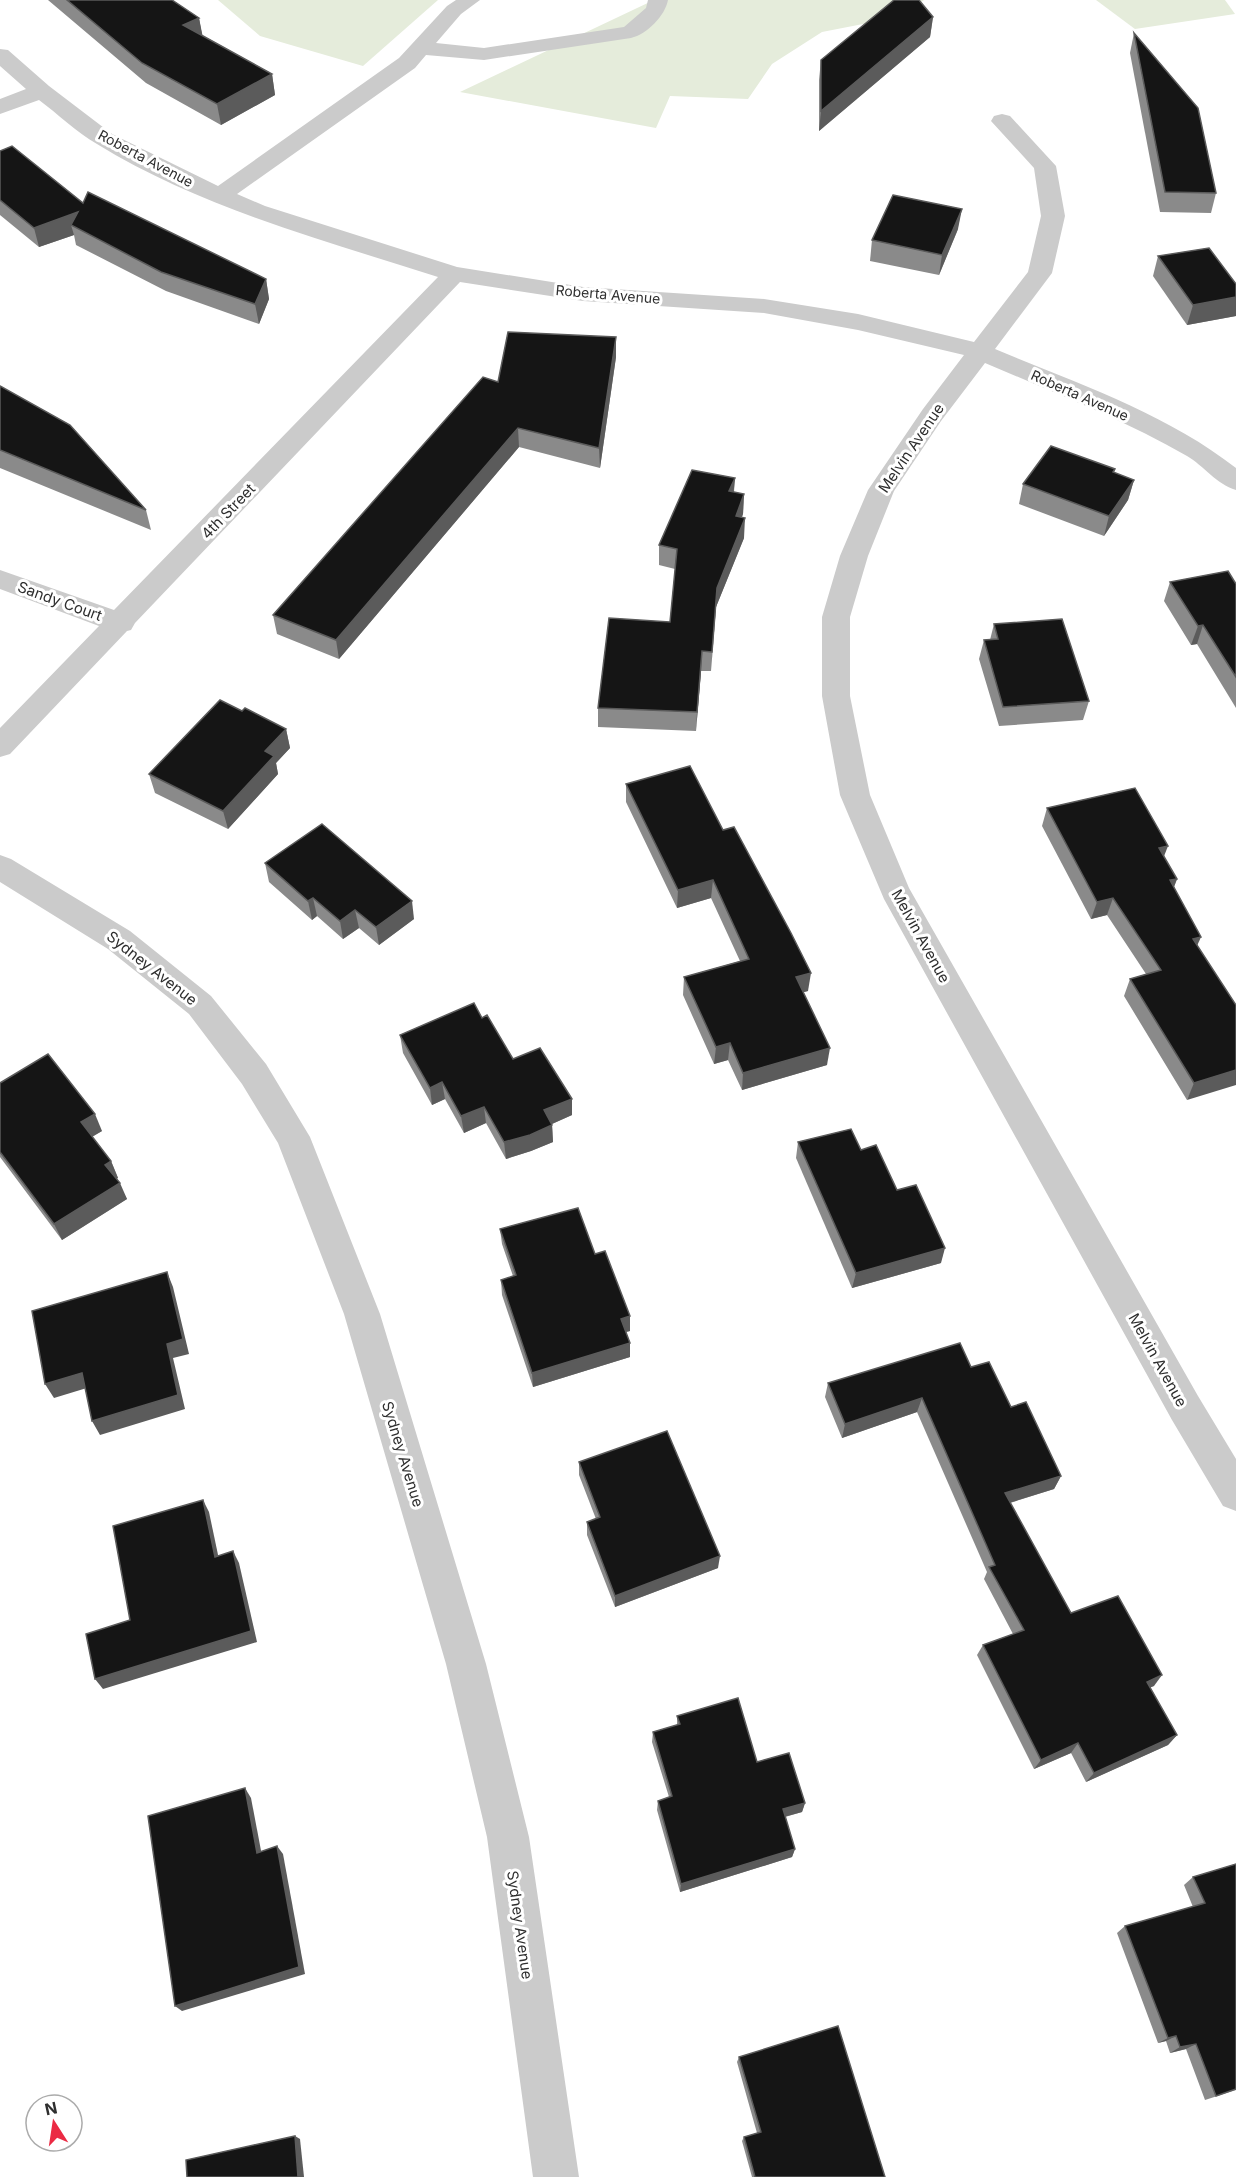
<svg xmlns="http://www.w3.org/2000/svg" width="1236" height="2177" font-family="Inter,sans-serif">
<rect width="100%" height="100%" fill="#fff"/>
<g fill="#e5ecdb">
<polygon points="218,0 438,0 363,66 260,36"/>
<polygon points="654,0 924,0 899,17 822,32 772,64 748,99 670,96 656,128 460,92"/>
<polygon points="1096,0 1225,0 1235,14 1135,29"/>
</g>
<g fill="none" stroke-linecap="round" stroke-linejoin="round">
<g fill="#cbcbcb" fill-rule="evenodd">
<path d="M456,0h24l-19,14 -25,29 48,5 140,-21 22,-19 2,-8h20c-3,16 -21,34 -37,38l-147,22 -58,-5 -11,13 -178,126 28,12 192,61 126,20 181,12 94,15 116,28 54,-70 13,-56 -7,-48 -43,-47 3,-5 8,-2 8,2 46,50 9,50 -13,57 -57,76c81,34 171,64 241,119v22c-20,-6 -32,-24 -49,-34 -65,-37 -134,-64 -202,-93l-44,58 -47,70 -26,65 -18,61v79l20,99 39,93 289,508 38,63v52l-13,-5 -51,-86 -288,-521 -44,-104 -18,-99v-79l18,-61 28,-66 55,-81 41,-54 -106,-25 -94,-17 -181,-12 -123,-19 -325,341 -4,7 -4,1 -117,123 -10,3v-29l99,-102 -99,-37v-19l114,40 324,-333c-115,-37 -237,-69 -341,-133 -21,-12 -39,-30 -58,-44l-39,14v-15l26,-10 -26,-23v-17l8,1 41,36 63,48 106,52 181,-128 48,-52z"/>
<polygon points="0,855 11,859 130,931 211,996 266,1064 310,1137 380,1314 486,1664 529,1837 579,2177 533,2177 487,1837 446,1664 344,1314 278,1143 242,1084 189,1014 108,949 0,882"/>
</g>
</g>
<g fill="#8a8a8a">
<polygon points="48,0 172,0 199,18 202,35 272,74 275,95 221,125 146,83"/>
<polygon points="933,17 930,37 819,131 819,80 821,60"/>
<polygon points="1134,33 1216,193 1211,213 1160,212 1130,53"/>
<polygon points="0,151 83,203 266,279 269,299 259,324 166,291 76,245 74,235 39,247 0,215"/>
<polygon points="958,229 939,275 870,261 872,240"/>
<polygon points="1158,256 1236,284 1236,316 1187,325 1153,276"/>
<polygon points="616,337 616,357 600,468 519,447 339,659 277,634 273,615 498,382"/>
<polygon points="0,386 146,510 151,530 0,468"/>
<polygon points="1115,469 1114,473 1134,480 1128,500 1104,536 1019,504 1023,484"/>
<polygon points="735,478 734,492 744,494 743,514 742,517 744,538 716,607 711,671 701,671 696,731 598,727 598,708 670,622 675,569 659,565 659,545"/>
<polygon points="1170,582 1236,584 1236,708 1197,644 1191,645 1164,601"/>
<polygon points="994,624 1089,701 1083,720 999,726 979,659 984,640 990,640"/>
<polygon points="242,711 286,729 290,748 276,763 278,774 228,829 155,793 149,774"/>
<polygon points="626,784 723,830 808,991 803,992 827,1065 742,1090 728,1060 714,1064 683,995 684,977 740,961 711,898 677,908 626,802"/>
<polygon points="1047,808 1164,857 1177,879 1174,887 1197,946 1236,1005 1187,1100 1124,996 1130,979 1146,974 1107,915 1091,919 1042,826"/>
<polygon points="265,863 414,919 379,945 359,928 343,939 317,916 312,920 269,882"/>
<polygon points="482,1018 513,1059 572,1115 552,1124 553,1142 531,1151 506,1159 486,1123 464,1133 445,1099 432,1105 403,1053 400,1035"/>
<polygon points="0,1083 102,1131 92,1137 111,1161 118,1178 116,1179 127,1199 62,1240 0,1157"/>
<polygon points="798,1142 861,1150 941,1263 852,1288 796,1158"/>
<polygon points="500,1229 595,1254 630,1331 626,1332 630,1343 630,1357 533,1387 502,1295 501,1280 513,1276 502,1244"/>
<polygon points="971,1367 1011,1407 1061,1476 1054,1489 1010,1503 1071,1613 1154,1686 1150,1687 1177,1735 1168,1745 1086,1782 1071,1753 1034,1769 977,1655 983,1645 1013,1634 984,1579 987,1572 917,1412 842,1438 825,1397 828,1383"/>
<polygon points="579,1462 718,1568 615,1607 587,1535 587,1522 596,1519 579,1475"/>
<polygon points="677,1716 757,1762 805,1803 802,1812 785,1817 795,1849 792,1857 680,1892 657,1810 658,1801 669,1797 652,1742 653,1732 677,1725"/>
<polygon points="1236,1864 1236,2090 1205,2100 1186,2049 1170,2053 1166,2041 1158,2043 1117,1933 1125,1926 1193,1907 1184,1885 1193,1877"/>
<polygon points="739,2057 885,2177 752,2177 742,2141 744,2137 757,2133 737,2062"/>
</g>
<g fill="#5b5b5b">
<polygon points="933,17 930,37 819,131 821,111"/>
<polygon points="199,18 203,38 183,25"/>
<polygon points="272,74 275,95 221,125 217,104"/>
<polygon points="962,209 958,229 939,275 942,255"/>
<polygon points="78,212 71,225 74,235 39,247 34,228"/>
<polygon points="266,279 269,299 259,324 255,304"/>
<polygon points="1236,297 1236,316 1187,325 1193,305"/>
<polygon points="616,337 616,357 600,468 599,448"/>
<polygon points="518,428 519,447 339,659 336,640"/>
<polygon points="735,478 733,498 729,491"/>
<polygon points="1134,480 1128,500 1104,536 1109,516"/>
<polygon points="744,494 743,514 734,536 736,516"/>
<polygon points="745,518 744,538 716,607 711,671 717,588"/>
<polygon points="1203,625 1197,644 1191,645 1198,626"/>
<polygon points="702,651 701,671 696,731 697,712"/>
<polygon points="286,729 290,748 276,763 278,774 228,829 223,811 265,751"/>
<polygon points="1168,846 1161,864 1159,848"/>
<polygon points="1177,879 1170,897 1170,880"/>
<polygon points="713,880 711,898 677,908 678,890"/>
<polygon points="313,898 317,916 312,920 308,901"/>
<polygon points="1113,898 1107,915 1091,919 1097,902"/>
<polygon points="412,901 414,919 379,945 376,927"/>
<polygon points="355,910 359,928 343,939 340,921"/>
<polygon points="1201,937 1193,955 1193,939"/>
<polygon points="811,973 808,991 793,995 796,977"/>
<polygon points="730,1043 728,1060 714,1064 716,1047"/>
<polygon points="830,1048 827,1065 742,1090 743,1073"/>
<polygon points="1236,1070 1236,1085 1187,1100 1194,1083"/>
<polygon points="442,1082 445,1099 432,1105 430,1088"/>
<polygon points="572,1099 572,1115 545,1127 544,1110"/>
<polygon points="484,1107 486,1123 464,1133 461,1116"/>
<polygon points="95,1114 102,1131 88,1139 81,1122"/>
<polygon points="552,1125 553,1142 531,1151 506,1159 504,1142"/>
<polygon points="111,1161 118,1178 112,1181 105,1165"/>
<polygon points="120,1183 127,1199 62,1240 54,1224"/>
<polygon points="945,1248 941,1263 852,1288 856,1273"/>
<polygon points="167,1272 173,1287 189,1354 173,1358 185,1409 100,1435 92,1421 167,1344"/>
<polygon points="630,1316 630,1331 621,1333 621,1319"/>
<polygon points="630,1343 630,1357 533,1387 532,1373"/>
<polygon points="82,1373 90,1387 54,1398 45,1384"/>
<polygon points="922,1398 917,1412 842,1438 845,1424"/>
<polygon points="1061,1476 1054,1489 999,1506 1005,1493"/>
<polygon points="203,1500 209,1512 221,1569 215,1557"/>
<polygon points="233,1551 239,1563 257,1642 103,1689 95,1679"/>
<polygon points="720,1556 718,1568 615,1607 615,1596"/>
<polygon points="1162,1675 1154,1686 1139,1692 1147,1682"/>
<polygon points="1177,1735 1168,1745 1086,1782 1094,1773"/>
<polygon points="1078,1743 1071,1753 1034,1769 1041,1760"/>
<polygon points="245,1788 251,1798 263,1861 257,1853"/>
<polygon points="805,1803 802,1812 780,1818 783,1809"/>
<polygon points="277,1846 283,1854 305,1974 182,2011 175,2006"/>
<polygon points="795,1849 792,1857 680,1892 681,1884"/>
<polygon points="1176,2036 1166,2041 1158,2043 1168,2038"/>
<polygon points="1196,2044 1186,2049 1170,2053 1180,2047"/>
<polygon points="295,2136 300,2139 304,2177 298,2177"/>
</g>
<g fill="#151515" stroke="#5b5b5b" stroke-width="1.5">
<polygon points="67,0 172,0 199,18 183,25 272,74 217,104 142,63"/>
<polygon points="894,0 919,0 933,17 821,111 821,60"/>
<polygon points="1134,33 1198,108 1216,193 1165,192"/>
<polygon points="12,146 83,203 88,192 266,279 255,304 161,272 71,225 78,212 34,228 0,200 0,151"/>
<polygon points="893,195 962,209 942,255 872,240"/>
<polygon points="1209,248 1236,284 1236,297 1193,305 1158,256"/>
<polygon points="508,332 616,337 599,448 518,428 336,640 273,615 483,377 498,382"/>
<polygon points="0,386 70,425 146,510 0,450"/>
<polygon points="1051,446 1115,469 1113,472 1134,480 1109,516 1023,484"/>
<polygon points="692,470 735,478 729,491 744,494 736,516 745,518 717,588 712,652 702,651 697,712 598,708 609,618 670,622 677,549 659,545"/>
<polygon points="1228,571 1236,584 1236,677 1203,625 1198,626 1170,582"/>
<polygon points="1062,619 1089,701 1003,707 984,640 998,639 994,624"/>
<polygon points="220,700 242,711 245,708 286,729 265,751 274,756 223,811 149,774"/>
<polygon points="690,766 723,830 734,827 791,933 811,973 796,977 830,1048 743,1073 730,1043 716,1047 684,977 749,959 713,880 678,890 626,784"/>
<polygon points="1135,788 1168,846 1159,848 1177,879 1170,880 1201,937 1193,939 1236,1005 1236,1070 1194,1083 1130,979 1161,970 1113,898 1097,902 1047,808"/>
<polygon points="322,824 412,901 376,927 355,910 340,921 313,898 308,901 265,863"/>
<polygon points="474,1003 482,1018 487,1015 513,1059 540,1048 572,1099 544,1110 552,1125 530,1135 504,1142 484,1107 461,1116 442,1082 430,1088 400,1035"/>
<polygon points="48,1054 95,1114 81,1122 111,1161 105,1165 120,1183 54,1224 0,1152 0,1083"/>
<polygon points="851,1129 861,1150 876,1145 897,1190 916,1185 945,1248 856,1273 798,1142"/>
<polygon points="578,1208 595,1254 605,1251 630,1316 621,1319 630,1343 532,1373 501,1280 516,1275 500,1229"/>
<polygon points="167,1272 183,1339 167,1344 178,1395 92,1421 82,1373 45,1384 32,1311"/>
<polygon points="960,1343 971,1367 989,1362 1011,1407 1026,1402 1061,1476 1005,1493 1071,1613 1118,1596 1162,1675 1147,1682 1177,1735 1094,1773 1078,1743 1041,1760 983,1645 1024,1630 989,1567 995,1565 922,1398 845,1424 828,1383"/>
<polygon points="667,1431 720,1556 615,1596 587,1522 600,1517 579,1462"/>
<polygon points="203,1500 215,1557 233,1551 251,1631 95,1679 86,1634 130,1620 113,1526"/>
<polygon points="738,1698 757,1762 789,1753 805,1803 783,1809 795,1849 681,1884 658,1801 672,1796 653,1732 680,1724 677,1716"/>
<polygon points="245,1788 257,1853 277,1846 299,1967 175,2006 148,1816"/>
<polygon points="1236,1864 1236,2089 1216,2096 1196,2044 1180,2047 1176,2036 1168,2038 1125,1926 1205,1903 1193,1877"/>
<polygon points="838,2026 885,2177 755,2177 744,2137 761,2132 739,2057"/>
<polygon points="295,2136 298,2177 187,2177 186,2160"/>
</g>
<g text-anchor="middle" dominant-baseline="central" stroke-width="6" stroke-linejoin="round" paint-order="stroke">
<g font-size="14" fill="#2e2e2e" stroke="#fff">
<text transform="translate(146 158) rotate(28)">Roberta Avenue</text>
<text transform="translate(608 294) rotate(5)">Roberta Avenue</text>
<text transform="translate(1080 395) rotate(24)">Roberta Avenue</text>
</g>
<g font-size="15" fill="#2e2e2e" stroke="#fff">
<text transform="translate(911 448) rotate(-56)">Melvin Avenue</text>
<text transform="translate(228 511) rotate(-46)">4th Street</text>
<text transform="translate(60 601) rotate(20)">Sandy Court</text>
<text transform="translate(921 936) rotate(61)">Melvin Avenue</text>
<text transform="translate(152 968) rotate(38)">Sydney Avenue</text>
<text transform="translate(1158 1360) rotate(61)">Melvin Avenue</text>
<text transform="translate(403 1454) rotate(73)">Sydney Avenue</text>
<text transform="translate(520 1925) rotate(82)">Sydney Avenue</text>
</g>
</g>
<g transform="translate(54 2123) rotate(348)"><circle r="28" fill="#ffffff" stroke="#ababab" stroke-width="1.5"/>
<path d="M0-4.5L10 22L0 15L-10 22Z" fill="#eb2a43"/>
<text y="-9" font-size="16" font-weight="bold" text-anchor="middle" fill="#2e2e2e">N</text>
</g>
</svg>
